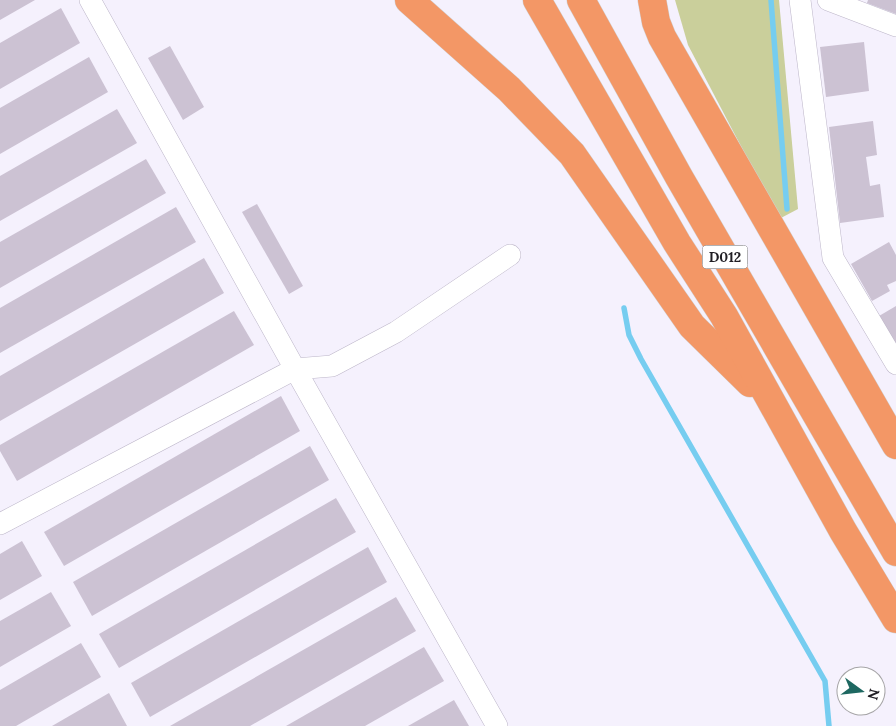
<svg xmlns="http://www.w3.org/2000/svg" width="896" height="726" font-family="Lora,serif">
<rect width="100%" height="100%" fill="#f5f1fd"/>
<polygon fill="#cacf9b" points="675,0 779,0 798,209 779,219 688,45"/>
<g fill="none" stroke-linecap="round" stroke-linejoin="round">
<g stroke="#76cdf0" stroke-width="5.5">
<polyline points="771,0 787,209"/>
<polyline points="624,308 629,335 641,359 825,681 829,726"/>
</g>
</g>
<g fill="#ccc2d3">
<polygon points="0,0 35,0 0,20"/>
<polygon points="868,0 896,0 896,14 867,3"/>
<polygon points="61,8 80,43 0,89 0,43"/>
<polygon points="864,42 869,91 826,97 820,47"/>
<polygon points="170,46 204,107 183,120 148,58"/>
<polygon points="89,57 108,92 0,154 0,108"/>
<polygon points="117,109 137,143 0,221 0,176"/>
<polygon points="873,121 877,155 866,157 870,186 880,184 884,217 840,223 829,127"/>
<polygon points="146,159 166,193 0,288 0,242"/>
<polygon points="257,204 303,286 289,294 242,212"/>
<polygon points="176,207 196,242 0,353 0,308"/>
<polygon points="889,242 896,255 896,281 887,285 890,291 872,301 851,264"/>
<polygon points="204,258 224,293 0,421 0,376"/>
<polygon points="896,306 896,346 879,316"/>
<polygon points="234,311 254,345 17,481 0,451 0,445"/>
<polygon points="281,396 300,431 64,566 44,532"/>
<polygon points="310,446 329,480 92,616 73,582"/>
<polygon points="336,498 356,532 119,668 99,634"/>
<polygon points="22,541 42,576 0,600 0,554"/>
<polygon points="368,547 387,582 150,717 131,683"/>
<polygon points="51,592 71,626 0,667 0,621"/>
<polygon points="396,597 416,631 250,726 170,726"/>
<polygon points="81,643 101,677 16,726 0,726 0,690"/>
<polygon points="424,647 444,681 365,726 286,726"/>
<polygon points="109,693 127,726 52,726"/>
<polygon points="454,700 469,726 408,726"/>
</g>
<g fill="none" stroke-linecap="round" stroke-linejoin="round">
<defs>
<g id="minor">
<polyline points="90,0 295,369 332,366 396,332 510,255"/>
<polyline points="800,0 833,258 896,364"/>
<polyline points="828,0 896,26"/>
<polyline points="0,524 295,369 497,726"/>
</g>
<g id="highway">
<polyline points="409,0 509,89 572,154 692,326 750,383"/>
<polyline points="537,0 677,243 724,316 843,531 896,619"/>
<polyline points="581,0 679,177 896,552"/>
<polyline points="652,0 656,22 662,37 896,445"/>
</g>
</defs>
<use href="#minor" stroke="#bdb6c9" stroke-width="22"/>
<use href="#highway" stroke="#d2d2d3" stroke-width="29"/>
<use href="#minor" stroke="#fff" stroke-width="21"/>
<use href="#highway" stroke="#f39766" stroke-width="28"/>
</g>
<g text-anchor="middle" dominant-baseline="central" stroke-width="4" stroke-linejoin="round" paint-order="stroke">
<rect fill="#fff" stroke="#636266" stroke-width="1" x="702.5" y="245.5" width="45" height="23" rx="4"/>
<g font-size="14" font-weight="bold" fill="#201e24">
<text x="725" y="257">D012</text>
</g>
</g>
<g transform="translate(861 691) rotate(105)"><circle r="24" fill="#ffffff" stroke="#a6a5a7"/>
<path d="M0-4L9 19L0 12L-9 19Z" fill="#1e6861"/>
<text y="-8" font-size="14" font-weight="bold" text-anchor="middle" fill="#201e24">N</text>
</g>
</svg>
